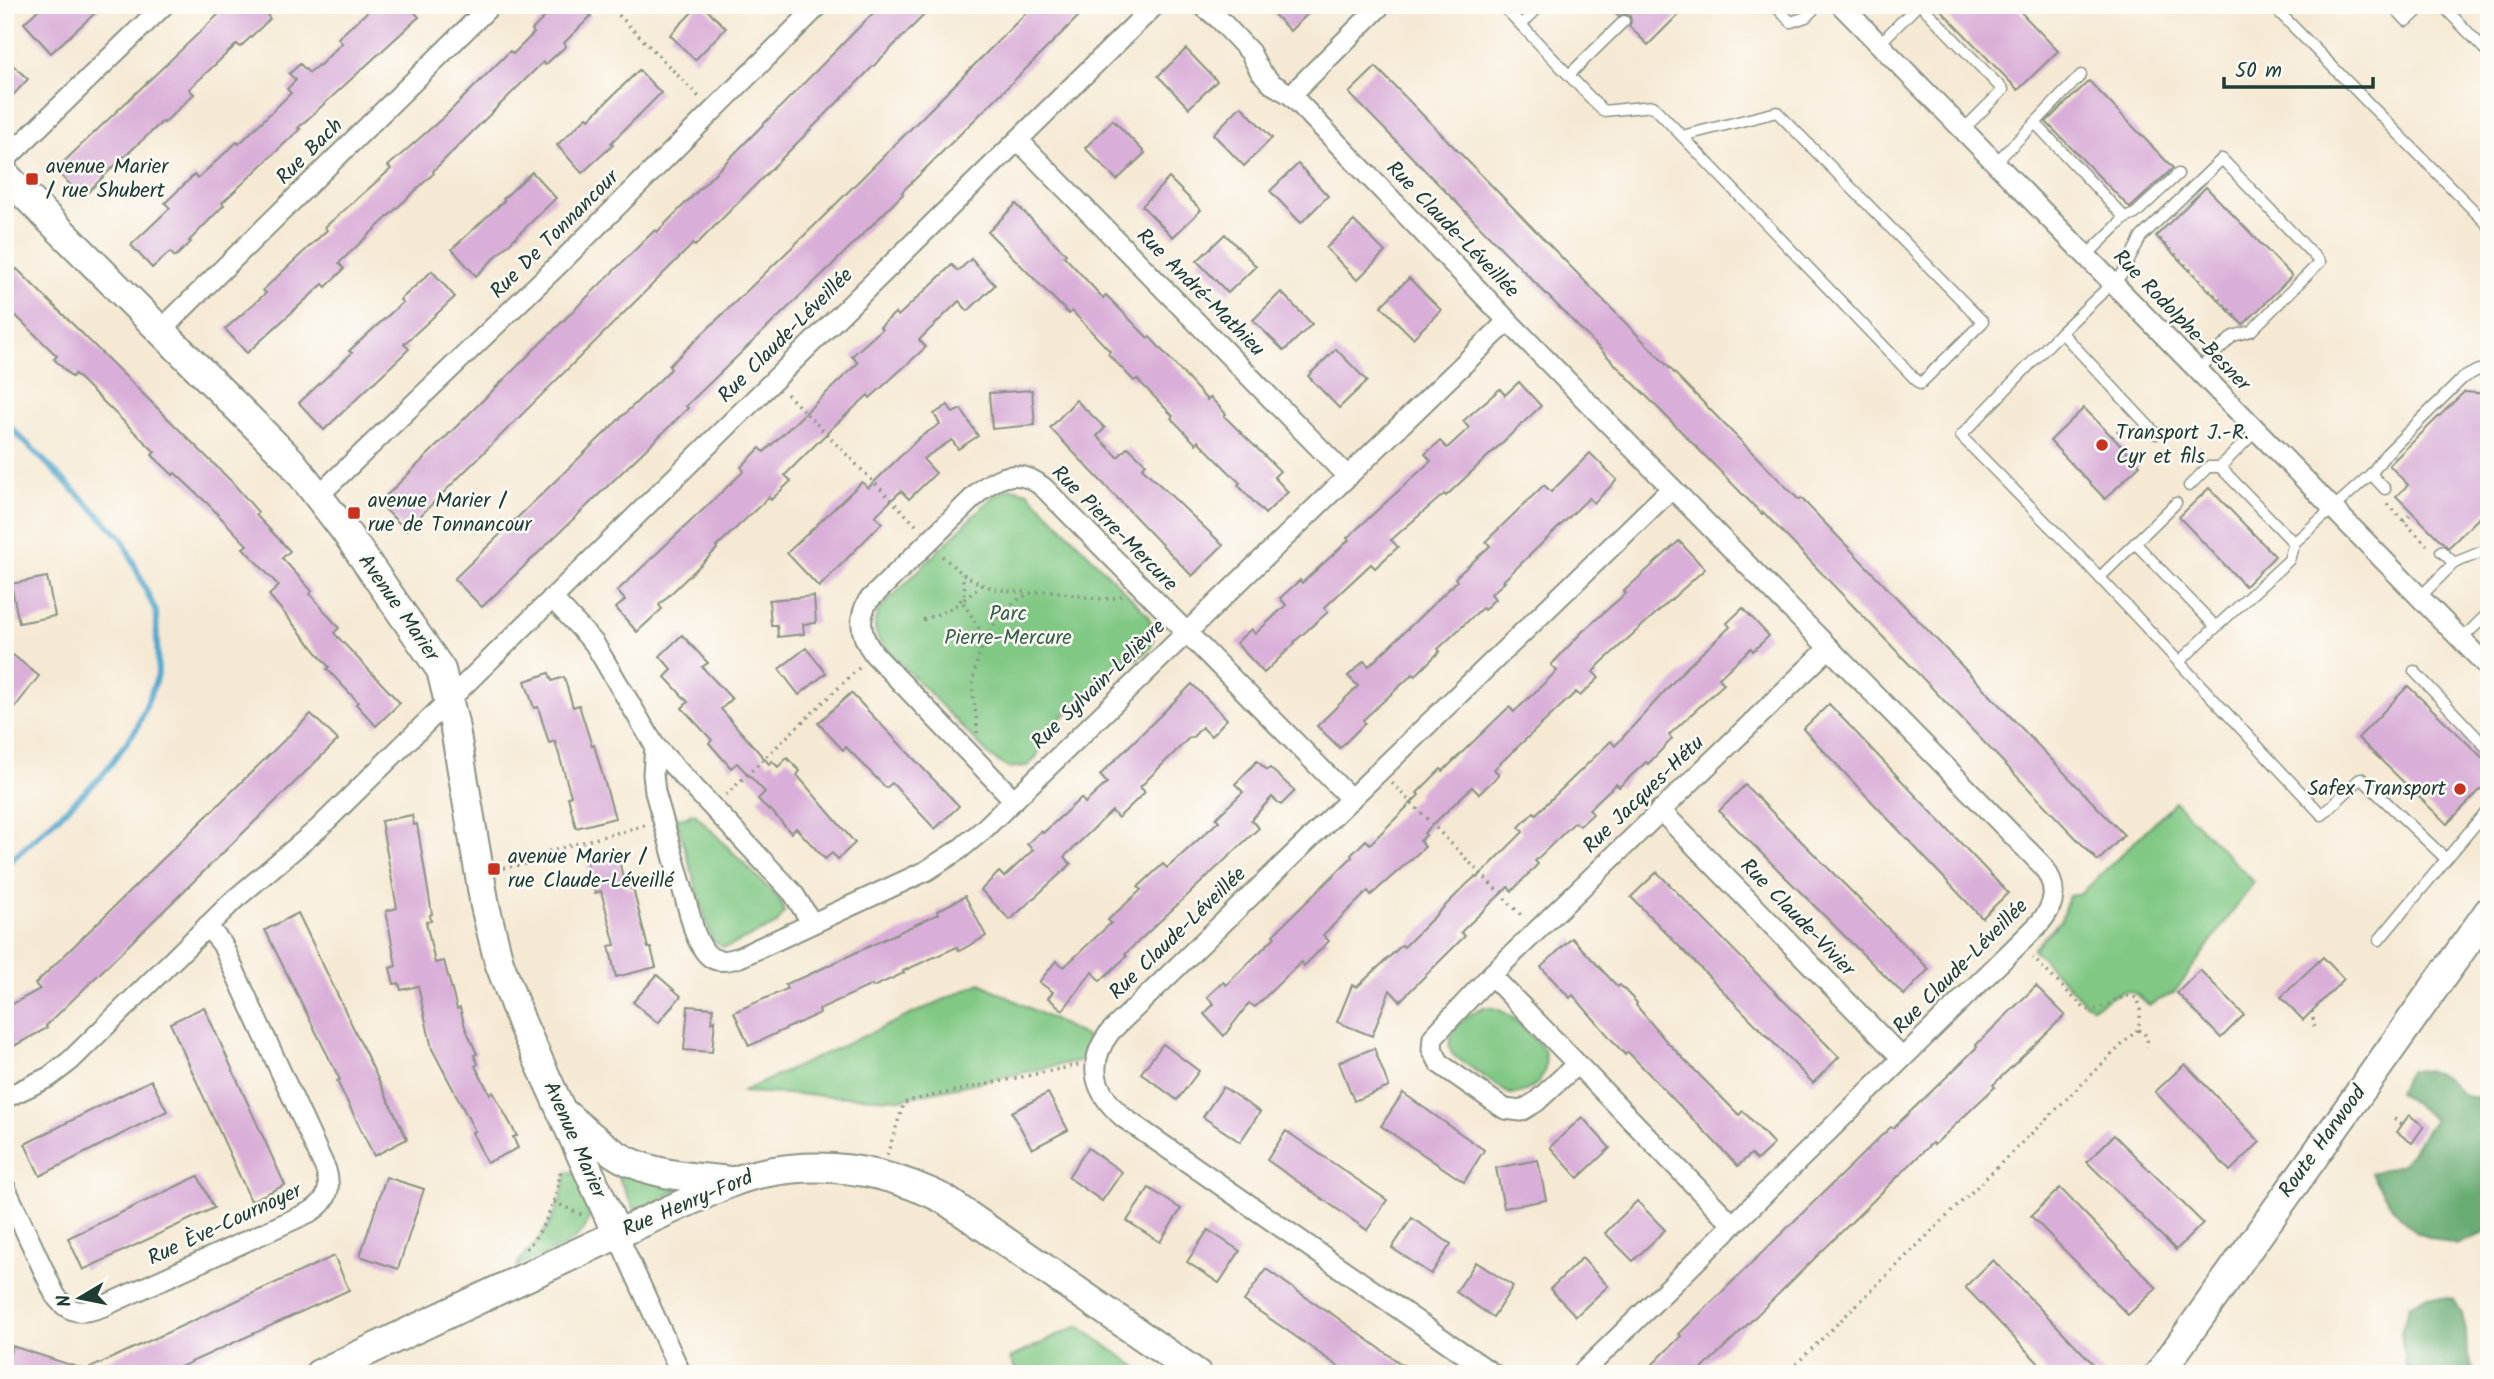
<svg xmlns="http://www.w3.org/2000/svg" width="2494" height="1379" font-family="Kalam,sans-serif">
<rect width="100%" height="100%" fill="#fdfcf7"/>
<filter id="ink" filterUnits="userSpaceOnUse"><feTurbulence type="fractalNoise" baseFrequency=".0143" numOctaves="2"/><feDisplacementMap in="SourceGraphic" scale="14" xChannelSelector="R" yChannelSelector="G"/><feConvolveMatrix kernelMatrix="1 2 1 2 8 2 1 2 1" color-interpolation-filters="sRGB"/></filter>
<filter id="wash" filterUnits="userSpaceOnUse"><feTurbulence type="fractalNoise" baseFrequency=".00686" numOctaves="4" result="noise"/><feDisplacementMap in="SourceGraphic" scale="28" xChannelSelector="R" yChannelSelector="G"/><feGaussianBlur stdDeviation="1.57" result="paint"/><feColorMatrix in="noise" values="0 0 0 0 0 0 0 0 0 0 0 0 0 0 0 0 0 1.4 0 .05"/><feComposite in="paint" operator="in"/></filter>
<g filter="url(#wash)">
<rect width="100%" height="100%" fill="#f6e9d4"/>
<g fill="#80c884" stroke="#50825c" stroke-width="2">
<path d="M1012,488l16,4 119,122 8,17 -4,16 -11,10 -26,11 -61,58 -18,33 -8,7 -19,2 -18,-12 -109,-113c-7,-11 -9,-21 -2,-33l115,-115z"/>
<path d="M2175,802l79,80 -80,111 -25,12c-27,-27 -29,-8 -57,2l-7,-4 -52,-54 28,-29 8,-24 12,-2z"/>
<polygon points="694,813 780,900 784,912 777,924 730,946 723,947 712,940 676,818 689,817 689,814"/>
<polygon points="980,983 1089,1038 1084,1050 1083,1060 900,1099 741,1092"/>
<path d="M1484,1007c25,-1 43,26 60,42 1,7 3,16 0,23 -4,13 -23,25 -36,21l-55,-38c-13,-20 14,-41 31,-48z"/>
<polygon points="617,1170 678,1188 679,1190 644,1207 634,1208 617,1175"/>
<path d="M567,1172l9,2c5,10 11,20 13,31 7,37 -45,49 -72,61l2,-5 20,-21 13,-21 8,-17z"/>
<polygon points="1078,1326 1147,1374 1017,1374 1010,1358"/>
</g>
<g fill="#68ac72" stroke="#447453" stroke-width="2">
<path d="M2409,1070c13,0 28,1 38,9 15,12 15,23 39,16l3,-14v150l-33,14 -40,-12 -24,-26 -21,-34 32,-9 31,-45 -36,-27z"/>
<polygon points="2426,1296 2454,1299 2462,1314 2466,1331 2467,1354 2475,1374 2406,1374 2401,1332 2409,1305"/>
</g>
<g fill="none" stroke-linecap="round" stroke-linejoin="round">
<polyline stroke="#51a7cd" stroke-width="6" points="5,422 122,538 156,612 158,675 137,728 102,776 5,866"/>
</g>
<g id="blocks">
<g fill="#d9aed8">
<polygon points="43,5 104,5 51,53 24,23"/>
<polygon points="214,5 278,5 267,15 270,19 240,47 237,44 189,89 194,94 164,123 163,121 111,169 83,197 55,170 220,13"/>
<polygon points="375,5 408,5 419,17 298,128 300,129 222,203 224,205 189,241 191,242 175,257 170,252 152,268 131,245 170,208 165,203 194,175 198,178 237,142 239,144 291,93 287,89 296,80 289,74 300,64 309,73 318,65 319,66 342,43 338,38"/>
<polygon points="556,5 580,5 591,16 564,43 566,46 545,65 543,62 433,171 434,173 339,263 344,269 326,287 323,284 247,353 225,329 266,293 263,290 327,230 325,227 391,169 388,166 446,115 510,51 513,54 534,33 532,30"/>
<polygon points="699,5 702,5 726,28 695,60 670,35"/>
<polygon points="881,5 934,5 695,246 693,244 406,530 379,503 655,230 657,232"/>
<polygon points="1034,5 1090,5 902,192 903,194 832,265 686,406 688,408 670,426 482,607 454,579 671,369 669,366 815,225"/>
<polygon points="1265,5 1317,5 1290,31"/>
<polygon points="1608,5 1688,5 1648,45 1629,26 1631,22 1630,16 1625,14 1619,16"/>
<polygon points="1936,5 2014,5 2058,51 2018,90"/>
<polygon points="1186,49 1217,81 1189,108 1158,76"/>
<polygon points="5,58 28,79 5,104"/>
<polygon points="1376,67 1729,429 1799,500 1801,498 2124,835 2098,861 1763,512 1762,514 1349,93"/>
<polygon points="639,70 661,93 611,143 613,145 582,173 557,145 587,117 589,119"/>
<polygon points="2089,81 2173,168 2130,208 2046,122"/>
<polygon points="1241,106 1272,138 1244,166 1213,134"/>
<polygon points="1113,120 1145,153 1117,180 1085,148"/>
<polygon points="1298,164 1328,196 1301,223 1270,191"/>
<polygon points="532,172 556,198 476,276 452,249 504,201 503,199"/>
<polygon points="1169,178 1201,210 1173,237 1142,206"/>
<polygon points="2206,187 2292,276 2243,325 2156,236"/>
<polygon points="1016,204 1066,254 1064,256 1103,298 1106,295 1148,338 1150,337 1207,400 1210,397 1226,414 1224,416 1280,471 1274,477 1288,492 1265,514 1238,485 1240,483 1198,441 1196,444 1171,418 1173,416 1137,379 1134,381 1108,354 1110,351 1072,311 1069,314 988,232"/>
<polygon points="1354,221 1385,252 1357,280 1326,248"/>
<polygon points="1225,234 1256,266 1228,293 1197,261"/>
<polygon points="971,259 995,285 968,311 959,301 919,340 926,347 870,398 868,395 832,428 785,475 791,481 771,500 769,497 716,547 717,549 659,605 662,609 637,632 616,608 625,600 617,591 744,471 741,467 760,448 764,452 858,363 852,356 882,329 880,327 895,313 898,316 952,265 958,271"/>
<polygon points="17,269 232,482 258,512 256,515 290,551 282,558 312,591 310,594 339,628 334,633 400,703 376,726 356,704 358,702 327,669 329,667 269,595 279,586 243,548 247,545 209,505 175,473 173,475 152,455 155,452 75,374 72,377 54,359 57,356 5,305 5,281"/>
<polygon points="432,271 455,297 404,344 409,349 324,430 299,403 352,353 349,351 403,302 400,300"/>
<polygon points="1409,278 1441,310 1413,338 1381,306"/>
<polygon points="1281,292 1312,324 1284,351 1253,320"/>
<polygon points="1336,349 1367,381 1339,408 1308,376"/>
<polygon points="1519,382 1541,406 1446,496 1444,494 1391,540 1398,547 1375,568 1371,564 1324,608 1328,612 1294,642 1295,643 1264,673 1236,643 1251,629 1255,634 1286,605 1280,598 1300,580 1302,583 1349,540 1347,538 1431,461 1425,454 1440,441 1447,448 1469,428 1463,421 1500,389 1505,395"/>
<polygon points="1032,390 1035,425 992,429 989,393"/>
<polygon points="2464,392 2489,394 2489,508 2448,548 2396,496 2408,485 2389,465"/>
<polygon points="1076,400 1105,428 1097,436 1118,457 1128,447 1146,464 1142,468 1223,545 1192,576 1050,428"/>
<polygon points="948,405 953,413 961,409 978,436 958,449 952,440 923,459 936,473 909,499 901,491 875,516 882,523 819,587 787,553 862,482 868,488 920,437 940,424 934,414"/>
<polygon points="2084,408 2140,465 2105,499 2050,441"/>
<polygon points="1590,453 1617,480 1594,503 1589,498 1503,581 1505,582 1491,594 1495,599 1484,610 1482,608 1438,649 1440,651 1415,676 1413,674 1363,720 1365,723 1340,748 1317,726 1358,686 1348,676 1364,661 1369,666 1457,581 1455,578 1490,546 1486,541 1544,485 1551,492"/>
<polygon points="2209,488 2275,556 2245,586 2179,517"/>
<polygon points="1679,541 1705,569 1600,664 1593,672 1599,678 1580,696 1576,692 1494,769 1499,775 1479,794 1472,787 1424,833 1426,835 1420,841 1425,847 1371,895 1368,891 1323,935 1329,941 1304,966 1301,962 1255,1007 1249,1003 1224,1036 1204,1014 1214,1004 1207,997 1223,982 1226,985 1275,937 1273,935 1352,857 1351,855 1366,840 1370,844 1419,795 1417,793 1441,769 1443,771 1509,707 1514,712 1557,671 1551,665 1582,632 1626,593 1624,591"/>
<polygon points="47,577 55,616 19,623 11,584"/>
<polygon points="814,596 816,623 803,624 804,634 778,637 777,625 771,625 769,600"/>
<polygon points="1743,608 1769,636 1753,651 1751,648 1719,678 1724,684 1669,735 1672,739 1648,764 1646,762 1619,787 1616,784 1589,809 1593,814 1580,826 1575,822 1535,861 1538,864 1512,891 1508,887 1461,932 1465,936 1400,1001 1390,990 1372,1036 1337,1022 1352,985 1357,987 1402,945 1404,947 1467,884 1475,877 1477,878 1523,832 1519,827 1534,812 1536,814 1611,741 1615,746 1686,668 1730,627 1727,623"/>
<polygon points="682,635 708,663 702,667 732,699 721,709 769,764 772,761 778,767 787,758 800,771 797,775 855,843 838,859 832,853 825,859 796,828 791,833 770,809 769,811 758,799 765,792 737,763 731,768 709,743 712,740 682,708 688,702 665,677 672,670 660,656"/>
<polygon points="806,648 826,673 799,695 779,669"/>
<polygon points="13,655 39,676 15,707 5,699 5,666"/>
<polygon points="549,673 552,681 564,677 573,707 579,705 592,746 594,745 615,818 576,828 568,797 571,796 555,741 549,743 538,707 534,708 525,681"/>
<polygon points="1192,684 1227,719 1211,736 1202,727 1192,738 1190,737 1140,787 1145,792 1118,818 1112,811 1064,857 1071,864 1010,920 981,890 999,872 1004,877 1033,850 1027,844 1041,831 1043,833 1081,798 1085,803 1107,783 1100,775"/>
<polygon points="2408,686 2489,764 2489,781 2447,824 2358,738"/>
<polygon points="851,693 959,806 935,829 892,783 886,788 846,747 843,750 818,723"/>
<polygon points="1829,704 2008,893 1982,918 1803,729"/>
<polygon points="311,714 338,740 46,1026 47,1028 5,1051 5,1008 40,989 35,984"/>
<polygon points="1257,761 1267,770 1270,768 1295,791 1281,805 1272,797 1251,820 1259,828 1125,954 1127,956 1100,981 1092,972 1063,1010 1048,998 1053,992 1039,982 1056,961 1064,967 1111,923 1108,920 1141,890 1138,887 1163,864 1167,868 1219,821 1216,818 1243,792 1235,784"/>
<polygon points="1745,785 1929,969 1904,995 1719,811"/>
<polygon points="412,815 414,825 417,824 432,914 430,915 431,921 426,922 435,963 444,961 457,1009 460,1008 465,1027 477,1054 474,1055 478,1064 475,1066 490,1094 493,1092 517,1136 513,1137 518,1148 487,1163 472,1132 475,1131 432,1049 418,986 401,990 399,983 394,984 390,968 396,966 386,911 397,908 381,821"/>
<polygon points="617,853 626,889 633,888 648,948 651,948 656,967 616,977 609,946 615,945 601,891 595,893 586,860"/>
<polygon points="1657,872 1839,1057 1813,1083 1631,897"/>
<polygon points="965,896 986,936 959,951 957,947 903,971 904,973 873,987 872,985 819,1009 820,1013 749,1046 734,1012 787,989 785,984 804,977 938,914 937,911"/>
<polygon points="298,913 407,1139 374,1156 337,1081 340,1080 265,930"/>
<polygon points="1572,938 1618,987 1620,985 1637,1003 1636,1005 1666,1041 1739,1115 1743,1111 1774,1144 1757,1160 1751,1154 1738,1166 1628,1052 1625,1055 1573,995 1570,998 1541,967"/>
<polygon points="2323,957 2344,979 2303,1020 2281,997"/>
<polygon points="2200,970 2244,1015 2221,1038 2177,993"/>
<polygon points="657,975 681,996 658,1023 633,1002"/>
<polygon points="2036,986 2065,1015 1993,1085 1995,1087 1934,1145 1932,1143 1697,1374 1643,1374 1681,1336 1679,1334 1880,1137 1891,1127 1893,1128 1956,1068 1977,1047 1976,1045"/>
<polygon points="688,1006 713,1008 712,1022 715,1020 712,1052 684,1050"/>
<polygon points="204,1007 285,1185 251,1201 170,1023"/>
<polygon points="1163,1044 1199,1071 1177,1100 1141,1073"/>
<polygon points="1374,1048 1389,1087 1354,1101 1339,1062"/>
<polygon points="2185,1064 2260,1142 2230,1171 2155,1092"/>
<polygon points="151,1080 167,1111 40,1176 25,1144"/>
<polygon points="1223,1087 1260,1112 1240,1142 1203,1117"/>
<polygon points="1048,1093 1068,1130 1032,1149 1012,1112"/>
<polygon points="1403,1093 1484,1150 1464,1182 1381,1126"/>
<polygon points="2409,1115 2424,1126 2412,1143 2397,1132"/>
<polygon points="1582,1117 1610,1148 1578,1178 1550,1147"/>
<polygon points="1286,1131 1387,1200 1367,1230 1267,1160"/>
<polygon points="2114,1135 2203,1223 2176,1250 2087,1162"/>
<polygon points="1088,1148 1122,1172 1102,1201 1068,1177"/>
<polygon points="1538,1160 1546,1200 1504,1208 1496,1168"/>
<polygon points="198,1176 214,1208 83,1270 68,1238"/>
<polygon points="386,1177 424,1189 398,1269 360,1256"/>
<polygon points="1149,1188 1181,1209 1160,1242 1127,1221"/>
<polygon points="2060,1188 2157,1288 2128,1315 2031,1216"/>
<polygon points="1637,1201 1665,1230 1633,1261 1605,1233"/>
<polygon points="1412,1218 1451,1244 1431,1274 1392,1248"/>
<polygon points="1208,1230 1240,1251 1219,1283 1187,1262"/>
<polygon points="334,1256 349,1290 165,1374 5,1374 12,1346 86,1370"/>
<polygon points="1582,1258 1608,1286 1576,1316 1550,1289"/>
<polygon points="1993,1260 2057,1326 2103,1374 2049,1374 1965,1287"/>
<polygon points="1476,1262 1513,1286 1493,1317 1456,1292"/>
<polygon points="1266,1269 1327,1312 1328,1311 1415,1374 1349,1374 1282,1327 1244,1301"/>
</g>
</g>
</g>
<g filter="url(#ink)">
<use href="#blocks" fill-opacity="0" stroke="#8a9384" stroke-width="2"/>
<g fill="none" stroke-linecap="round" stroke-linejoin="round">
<defs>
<g id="lane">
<polyline points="1502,5 1603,111 1653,106 1682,136"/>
<polyline points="1774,5 1791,22 1806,17 1818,5"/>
<polyline points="1921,5 2003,90 1963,130"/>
<polyline points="2272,5 2489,226"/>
<polyline points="2392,5 2407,21 2424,5"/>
<polyline points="2442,5 2489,54"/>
<polyline points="1521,25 1541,5"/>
<polyline points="1879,44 1918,5"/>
<polyline points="1569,75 1624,21"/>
<polygon points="1777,112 1983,322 1920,384 1682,136"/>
<polyline points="2035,123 2081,75"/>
<polyline points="1995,163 2035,123 2125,218 2086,256"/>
<polyline points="2125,218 2135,214 2178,174"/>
<polyline points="2061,332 1961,436 2087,564 2322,815 2361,778 2446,859"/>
<polyline points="2256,431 2220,467 2294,543 2371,474 2385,489"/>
<polyline points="2156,434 2061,332 2122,274 2141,237 2222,159 2320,262 2251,331 2233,336 2197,371"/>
<polyline points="2371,474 2386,454 2463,378 2478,370 2489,370"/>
<polyline points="2189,486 2208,467 2220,467"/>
<polyline points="2176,503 2135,543 2216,627 2289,560 2294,543"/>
<polyline points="2454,563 2489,549"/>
<polyline points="2100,577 2135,543"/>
<polyline points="2419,598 2454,563 2441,551"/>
<polyline points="2461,640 2489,612"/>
<polyline points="2179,662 2216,627"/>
<polyline points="2414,671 2489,750"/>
<polyline points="2379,940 2489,808"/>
</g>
<g id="street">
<path d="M1202,5l17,14 31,33 10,19 12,13 19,11 217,226 534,544c17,22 14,40 -4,60l-457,449"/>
<polyline points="1841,5 2489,668"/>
<polyline points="1291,95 1381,5"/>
<polyline points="1018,140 1348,477"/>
<polyline points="5,160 164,5"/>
<polyline points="160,331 491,5"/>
<polyline points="319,495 555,268 819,5"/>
<polyline points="552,598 594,643 655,746 793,893 812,923"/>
<path d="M655,746l-2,28 2,18 40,141c10,25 19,33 45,24l186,-86 34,-22 23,-19 525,-509"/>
<path d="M1014,800l-140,-146c-13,-17 -17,-34 -6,-53l112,-110c22,-18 42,-22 64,-3l307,311"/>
<polyline points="1660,810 1902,1058"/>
<polyline points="1491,975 1433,1037 1432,1049 1440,1064 1505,1109 1521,1111 1536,1102 1576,1065"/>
<polyline points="5,1098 49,1077 70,1061 234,900 319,828 1155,5"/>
<path d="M5,1187l50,108c14,20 28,19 49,11l206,-94c17,-10 22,-22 16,-42l-104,-226 -15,-18"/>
<polyline points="1732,1224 1491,975 1829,648"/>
<polyline points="617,1234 681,1374"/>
<path d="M1493,1374l-369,-256c-29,-25 -39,-53 -14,-86l562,-544"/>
</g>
<g id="secondary">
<polyline points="5,175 291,461 345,531 441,670 454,723 485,906 499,962 522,1024 617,1234"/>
<path d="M565,1114c18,15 37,33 57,44 33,18 72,19 108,23"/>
<path d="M319,1374c89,-42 179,-84 269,-126 37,-17 73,-35 111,-51 21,-10 42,-20 64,-24 63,-13 125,-2 181,26l253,175"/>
<polyline points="2159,1374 2489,911"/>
</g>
</defs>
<use href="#lane" stroke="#8a9384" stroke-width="13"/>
<use href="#street" stroke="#8a9384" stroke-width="23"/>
<use href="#secondary" stroke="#8a9384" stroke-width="32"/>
<g stroke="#8a9384" stroke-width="3.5" stroke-dasharray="2 5" stroke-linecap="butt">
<polyline points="609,5 699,97"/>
<polyline points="2160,239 2238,319"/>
<polyline points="787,394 917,526"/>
<polyline points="2112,437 2126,423"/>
<polyline points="2387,504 2427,545"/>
<polyline points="2404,522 2412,512"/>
<path d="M942,556c29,27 47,36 87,36"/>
<polyline points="982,585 962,601 986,640"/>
<path d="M923,620c25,-11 51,-14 38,-46"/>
<path d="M977,733c1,-17 -6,-36 -4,-53 5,-36 32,-89 73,-89 28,1 51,14 79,4"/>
<polyline points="1392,783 1524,918"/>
<polyline points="726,795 860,667"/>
<polyline points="503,868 525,864 549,851 646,825"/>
<polyline points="2312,1011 2315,1031"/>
<path d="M2138,1030c9,4 10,8 9,17"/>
<polyline points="2394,1119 2402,1124"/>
<polyline points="887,1155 904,1103 912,1100 1079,1065"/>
<polyline points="554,1202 584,1216"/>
<path d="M526,1249c21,-24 31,-50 35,-82"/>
<path d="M1786,1374l351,-344c5,-12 7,-40 -14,-33 -14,4 -22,16 -38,12l-52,-51"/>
</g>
<use href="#lane" stroke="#fff" stroke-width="10"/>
<use href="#street" stroke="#fff" stroke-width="19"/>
<use href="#secondary" stroke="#fff" stroke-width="28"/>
</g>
</g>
<g fill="#c8321e" stroke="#fdfcf7" stroke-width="2.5">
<rect x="25" y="172" width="14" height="14" rx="3.5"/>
<circle cx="2102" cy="445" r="7"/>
<rect x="347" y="506" width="14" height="14" rx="3.5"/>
<circle cx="2460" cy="789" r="7"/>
<rect x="487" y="862" width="14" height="14" rx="3.5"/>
</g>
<g text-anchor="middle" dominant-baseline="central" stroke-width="5" stroke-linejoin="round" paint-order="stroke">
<g font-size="21" fill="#1f3d34" stroke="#fdfcf7">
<text transform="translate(310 152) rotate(-45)">Rue Bach</text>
<text transform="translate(1452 230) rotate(46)">Rue Claude-Léveillée</text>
<text transform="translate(555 235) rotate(-45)">Rue De Tonnancour</text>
<text transform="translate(1200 293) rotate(45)">Rue André-Mathieu</text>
<text transform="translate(2181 321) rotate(46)">Rue Rodolphe-Besner</text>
<text transform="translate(786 336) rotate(-45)">Rue Claude-Léveillée</text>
<text transform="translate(1114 529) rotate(45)">Rue Pierre-Mercure</text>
<text transform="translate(398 608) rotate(55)">Avenue Marier</text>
<text transform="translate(1099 685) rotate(-44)">Rue Sylvain-Lelièvre</text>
<text transform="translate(1644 795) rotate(-44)">Rue Jacques-Hétu</text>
<text transform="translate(1797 918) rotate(46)">Rue Claude-Vivier</text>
<text transform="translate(1178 934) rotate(-44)">Rue Claude-Léveillée</text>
<text transform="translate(1961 967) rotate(-45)">Rue Claude-Léveillée</text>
<text transform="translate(574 1140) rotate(66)">Avenue Marier</text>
<text transform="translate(2323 1142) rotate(-54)">Route Harwood</text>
<text transform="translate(688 1204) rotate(-23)">Rue Henry-Ford</text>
<text transform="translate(225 1225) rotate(-25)">Rue Ève-Cournoyer</text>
</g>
<g font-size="21" fill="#1f3d34" stroke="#fdfcf7" text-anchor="start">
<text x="46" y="167">avenue Marier<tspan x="46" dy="24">/ rue Shubert</tspan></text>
<text x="2116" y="433">Transport J.-R.<tspan x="2116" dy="24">Cyr et fils</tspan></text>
<text x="368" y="501">avenue Marier /<tspan x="368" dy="24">rue de Tonnancour</tspan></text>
<text x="2446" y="789" text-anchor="end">Safex Transport</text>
<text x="508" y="857">avenue Marier /<tspan x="508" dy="24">rue Claude-Léveillé</tspan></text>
</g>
<g font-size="21" fill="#376048" stroke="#fdfcf7">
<text x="1008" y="614">Parc<tspan x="1008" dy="24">Pierre-Mercure</tspan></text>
</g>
</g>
<rect width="2494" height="1379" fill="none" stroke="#fdfcf7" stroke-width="28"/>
<g transform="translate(80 1298) rotate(260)" stroke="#fdfcf7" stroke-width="5" paint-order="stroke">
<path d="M0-5L12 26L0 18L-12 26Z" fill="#1f3d34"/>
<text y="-10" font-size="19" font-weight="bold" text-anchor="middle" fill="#1f3d34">N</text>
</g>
<path d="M2224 77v10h149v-10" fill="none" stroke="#1f3d34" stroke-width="3.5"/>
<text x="2235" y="77" font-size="21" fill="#1f3d34" stroke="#fdfcf7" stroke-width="5" paint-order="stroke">50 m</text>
</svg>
